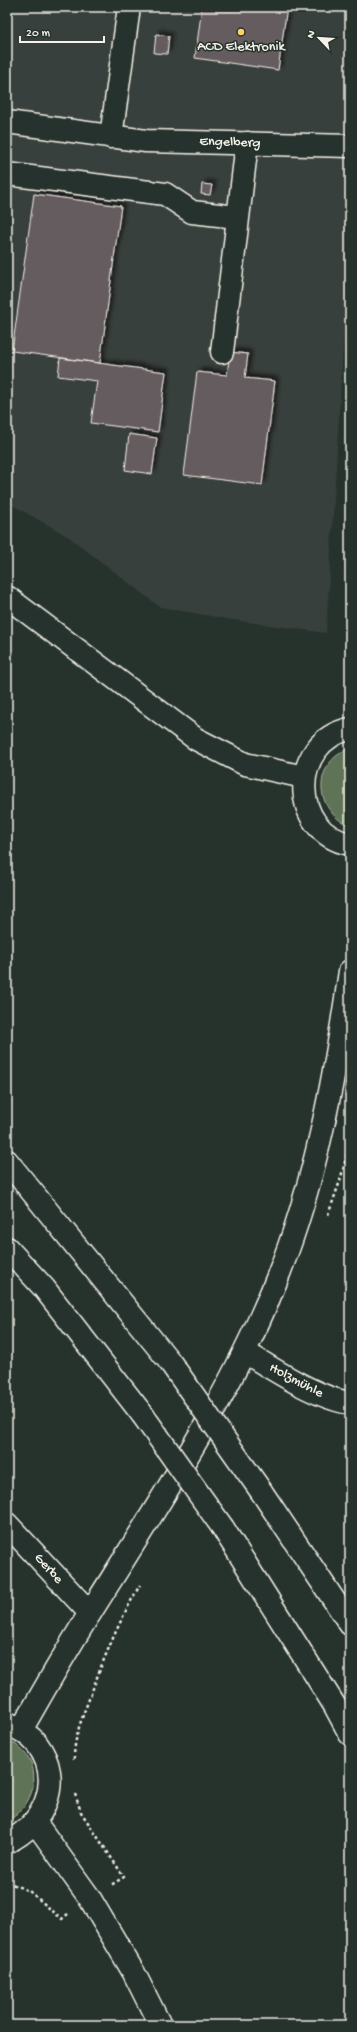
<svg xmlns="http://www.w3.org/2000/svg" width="357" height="2032" font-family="'Gochi Hand',sans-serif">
<defs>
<filter id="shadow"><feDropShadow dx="3.5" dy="-3.5" stdDeviation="2" flood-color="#0009"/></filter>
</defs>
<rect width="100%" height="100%" fill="#26332d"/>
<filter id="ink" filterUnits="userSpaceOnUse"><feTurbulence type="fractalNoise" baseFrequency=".025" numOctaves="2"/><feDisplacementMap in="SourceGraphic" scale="8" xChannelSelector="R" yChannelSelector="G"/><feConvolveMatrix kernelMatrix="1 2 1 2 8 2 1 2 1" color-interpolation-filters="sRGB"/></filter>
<g filter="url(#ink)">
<polygon fill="#393f3c" points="7,7 350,7 350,231 326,633 233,620 160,607 69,537 7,502"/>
<g fill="#5f7357" stroke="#aab2a0">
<path d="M350,748v78c-37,-16 -38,-63 0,-78z"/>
<path d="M7,1738c8,6 15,11 21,19 14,23 1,53 -21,64z"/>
</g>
<g fill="#655b5e" stroke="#f4f1e8" filter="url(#shadow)">
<polygon points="202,7 287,7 278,70 195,58"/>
<polygon points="156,34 169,36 167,54 154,53"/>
<polygon points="202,184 212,185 210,195 201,194"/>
<polygon points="34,194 121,206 100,363 12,351"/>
<polygon points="230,352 248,354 245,378 275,381 262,485 184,475 197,372 227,375"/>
<polygon points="60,358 166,372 158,432 91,423 97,381 58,376"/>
<polygon points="129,434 157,438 152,474 125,470"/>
</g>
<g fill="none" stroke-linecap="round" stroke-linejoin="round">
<defs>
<g id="minor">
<polyline points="7,122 146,141 350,146"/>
<polyline points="111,137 129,7"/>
<polyline points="7,174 165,194 192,212 237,217"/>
<polyline points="222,352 247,143"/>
<path d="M245,1352c29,18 72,46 105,51"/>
<polyline points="7,1524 90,1613"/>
</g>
<g id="major">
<path d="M350,729c-61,12 -61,104 0,115"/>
<path d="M7,1723c11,5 22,11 30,21 27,36 8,81 -30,98"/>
<path d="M21,1730c23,-40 46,-81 71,-120 67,-107 137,-212 184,-329 40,-99 59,-205 74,-310"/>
<polyline points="35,1822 89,1897 134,1973 160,2025"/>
</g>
<g id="highway">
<polyline points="7,597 196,739 245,764 304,777"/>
<polyline points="7,1161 170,1362"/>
<polyline points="7,1248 44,1288 142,1414"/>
<polyline points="261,1491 350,1624"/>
<polyline points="223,1528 335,1706 350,1734"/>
</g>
</defs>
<use href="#minor" stroke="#f4f1e8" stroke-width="25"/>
<use href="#major" stroke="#f4f1e8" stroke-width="25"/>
<use href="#highway" stroke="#f4f1e8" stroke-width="25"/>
<g stroke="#f4f1e8" stroke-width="2.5" stroke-dasharray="3 3" stroke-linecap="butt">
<polyline points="328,1215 340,1181 350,1143"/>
<path d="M74,1759c0,-23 9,-44 17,-65 13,-37 29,-75 49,-109"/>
<polyline points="75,1794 81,1812 124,1877 111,1885"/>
<polyline points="7,1882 29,1891 62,1919 69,1913"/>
</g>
<use href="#minor" stroke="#26332d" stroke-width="22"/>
<use href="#major" stroke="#26332d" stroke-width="22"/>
<use href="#highway" stroke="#26332d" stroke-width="22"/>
<defs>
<g id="highway-bridge">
<polyline points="170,1362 261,1491"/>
<polyline points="142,1414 223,1528"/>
</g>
</defs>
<use href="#highway-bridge" stroke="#f4f1e8" stroke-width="25" stroke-linecap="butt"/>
<use href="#highway-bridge" stroke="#26332d" stroke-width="22"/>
</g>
</g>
<circle fill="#ffd166" stroke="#26332d" stroke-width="1.5" cx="241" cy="32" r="4"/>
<g text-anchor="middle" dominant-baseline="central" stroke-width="3" stroke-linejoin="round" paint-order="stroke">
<g font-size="14" fill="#f4f1e8" stroke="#26332d">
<text x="241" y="47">ACD Elektronik</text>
</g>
<g font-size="14" fill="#f4f1e8" stroke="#26332d">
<text transform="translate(230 143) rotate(2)">Engelberg</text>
<text transform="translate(296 1381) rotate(28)">Holzmühle</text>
<text transform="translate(48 1569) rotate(48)">Gerbe</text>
</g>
</g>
<rect width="357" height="2032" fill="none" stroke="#26332d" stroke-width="24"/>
<rect x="12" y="12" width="333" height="2008" fill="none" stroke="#f4f1e8" stroke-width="1.5" filter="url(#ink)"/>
<g transform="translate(319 38) rotate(295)" stroke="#26332d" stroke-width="3" paint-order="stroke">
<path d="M0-3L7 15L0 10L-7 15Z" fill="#f4f1e8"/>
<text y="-6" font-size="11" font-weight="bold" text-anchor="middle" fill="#f4f1e8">N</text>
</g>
<path d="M20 36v6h84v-6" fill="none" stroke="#f4f1e8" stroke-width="2"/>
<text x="26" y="36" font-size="12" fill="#f4f1e8" stroke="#26332d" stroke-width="3" paint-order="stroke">20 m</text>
</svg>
